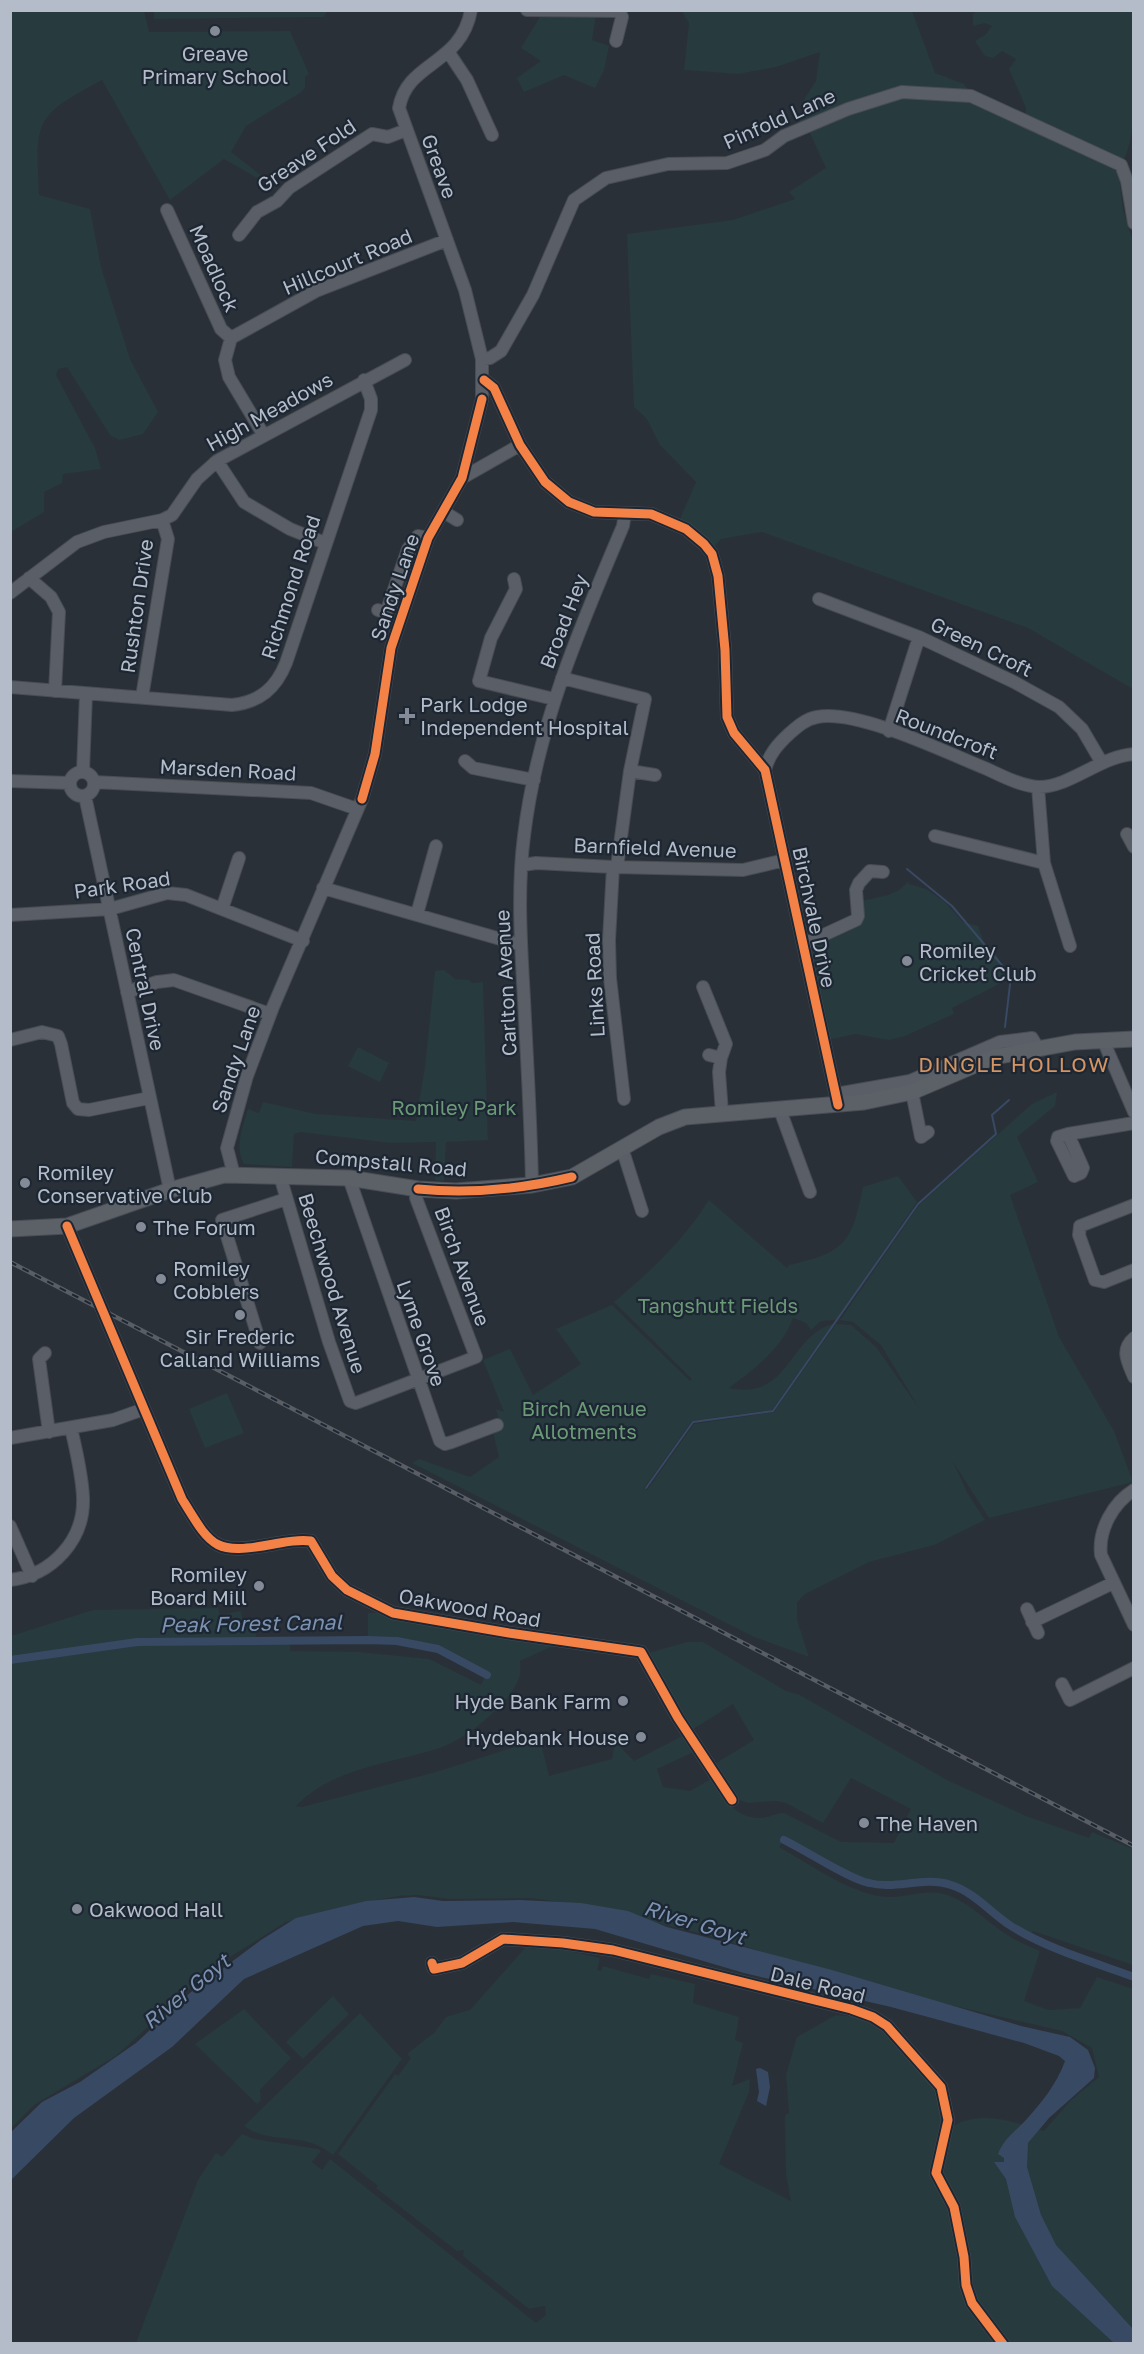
<svg xmlns="http://www.w3.org/2000/svg" width="1144" height="2354" font-family="'Golos Text',sans-serif">
  <style>
    .green { fill: #273a3e }
    .water { fill: #384963 }
    .lines { fill: none; stroke-linecap: round; stroke-linejoin: round }
    .stream { stroke: #384963; stroke-width: 2 }
    .canal { stroke: #384963; stroke-width: 8 }
    .minor-casing { stroke: #484c53; stroke-width: 14 }
    .major-casing { stroke: #484c55; stroke-width: 17 }
    .minor { stroke: #5a5e66; stroke-width: 12 }
    .major { stroke: #5c6168; stroke-width: 15 }
    .rail-casing { stroke: #595d64; stroke-width: 4.5 }
    .rail { stroke: #1d2633; stroke-width: 2; stroke-dasharray: 7; stroke-linecap: butt }
    .cycleway-casing { stroke: #1d2633; stroke-width: 13 }
    .cycleway { stroke: #f48246; stroke-width: 9 }
    .poi-dot { fill: #848b96; stroke: #1d2633; stroke-width: 2 }
    .labels { text-anchor: middle; dominant-baseline: central; stroke-width: 4.5; stroke-linejoin: round; paint-order: stroke }
    .poi-label { font-size: 20px; fill: #b4bcc9; stroke: #1d2633; text-anchor: start }
    .street-label { font-size: 20px; fill: #b4bcc9; stroke: #1d2633 }
    .park-label { font-size: 20px; fill: #6b9a76; stroke: #1d2633 }
    .neighbourhood-label { font-size: 21px; letter-spacing: 1.5px; fill: #d59563; stroke: #1d2633 }
    .water-label { font-size: 21px; font-style: italic; fill: #7c92b1; stroke: #1d2633 }
  </style>
  <rect width="100%" height="100%" fill="#2a3038"/>
  <path class="green" d="M11 10 144 11 149 32 290 31 309 74 305 77V88L300 93 246 126 231 152 262 176 259 179 224 159 170 200 102 80C33 117 36 120 39 195L90 209 101 267 130 359 158 412 143 434 120 440 110 435 67 367 58 369 56 375 95 448 101 469 63 474 62 483 44 492V512L11 532Z
    M978 10 1133 11C1133 40 1140 145 1121 163L1026 116V108L1009 69 1016 59 1002 51 993 58 985 56 975 41 985 35 992 26 985 23 973 26V14Z
    M154 11 327 10V11L324 17 154 19Z
    M682 11H912L935 73 964 84 970 93 900 86 798 126 805 98 816 81 820 52 776 67 738 74 684 70 689 23Z
    M541 15H596L592 40 609 46 604 70 595 88 564 75 524 92 517 78 541 61 521 48Z
    M899 97 957 98 992 108 1118 170 1123 210 1134 245 1133 689 1028 628 762 532 721 539 715 546 680 519 696 482 660 445 647 419 634 407 627 234 733 220 795 199 789 192 826 168 809 131 836 118Z
    M908 881 909 884 926 889 945 902 963 922 978 926 984 943 995 952 1009 979 952 1008 954 1014 905 1036 889 1040 855 1034 828 1040 809 946 863 913 862 901C878 897 898 896 908 881Z
    M444 970 455 979 469 980 472 983 483 982 488 1140 446 1142 444 1181 435 1180 436 1142 391 1143 300 1132 294 1134 292 1167 244 1164C234 1148 243 1127 248 1109L259 1113 263 1102 316 1114 416 1121 425 1067 435 971Z
    M358 1047 389 1063 380 1082 348 1066Z
    M1057 1092 1055 1106 1017 1137 1038 1182 1010 1195 1059 1337 1114 1431 1133 1482 989 1518 953 1462 968 1494 985 1520 934 1545 869 1562 805 1594 797 1602V1620L809 1657 752 1636 412 1463 419 1459 470 1477 499 1457 493 1432 500 1423 496 1409 504 1412 483 1360 510 1349 533 1395 581 1364 556 1329 612 1305 690 1381 692 1379 614 1302C651 1271 683 1241 709 1200L787 1268 789 1265C845 1253 852 1242 863 1187L898 1176 917 1202 836 1320 821 1321 811 1330 806 1323 793 1318C782 1349 755 1368 729 1388 790 1401 788 1336 833 1324L772 1410 692 1421 644 1488 647 1490 694 1424 774 1412 836 1324 851 1325 876 1347 919 1408 881 1345 853 1322 840 1320 919 1205 1032 1104Z
    M227 1393 244 1433 205 1448 189 1409Z
    M218 1608 220 1615 241 1611 243 1622 255 1629 257 1642 290 1640V1651L359 1652 429 1659 481 1685 486 1674 438 1649 397 1641 368 1640V1613H393L564 1641 520 1661C520 1665 521 1671 520 1675 513 1702 466 1739 440 1748 390 1764 334 1767 296 1806L302 1807 436 1772 540 1739 549 1776 612 1759 615 1742 634 1761 684 1735 694 1752 657 1769 663 1787 690 1791 711 1779C723 1797 735 1819 761 1818 769 1818 775 1813 784 1813L841 1842 894 1843 911 1809 851 1778 823 1823 786 1803 776 1801 748 1803 739 1800 731 1793 713 1765 754 1740 733 1704 690 1731 648 1653 687 1642H703L786 1691 800 1695 947 1780 1026 1816 1089 1838 1092 1832 1133 1849V1965L1033 1931 1030 1935C1003 1922 978 1894 953 1885 925 1876 898 1889 870 1884 852 1880 803 1850 784 1840L779 1847C810 1864 843 1889 878 1896 902 1901 926 1886 950 1896 973 1905 990 1925 1011 1937 1020 1943 1030 1947 1040 1951L1024 2001 1048 2010 1080 2008 1097 1977 1133 1989V2343H136L198 2180 216 2153 222 2157 242 2134 254 2139 318 2149 321 2151 312 2162 322 2170 330 2159 536 2323 546 2315 545 2306 529 2309 463 2256 464 2250 457 2251 376 2188 378 2186 338 2154 395 2074 398 2076 411 2058 407 2054 435 2032 446 2017 470 2010 525 1948 561 1949 600 1958 597 1970 601 1971 603 1966 649 1979 651 1974 695 1984 693 2003 739 2017 735 2040 743 2043 732 2086 750 2079 749 2092 719 2164 791 2201 786 2174 785 2115 789 2113 786 2075 797 2037 836 2015 858 2017 877 2023 938 2089 945 2121 930 2177 936 2173 946 2130C978 2108 1010 2121 1044 2131L1070 2101 1099 2077 1092 2048 1062 2031 920 1998 695 1932 584 1906 531 1898 450 1899 418 1895 399 1896 359 1903 286 1922 212 1968 116 2056 34 2105 11 2128V1636L93 1610Z
    M333 1996 349 2014 303 2059 286 2042Z
    M244 2009 291 2058 260 2090 261 2100 257 2104 195 2044Z
    M360 2013 402 2059 333 2155C303 2130 271 2146 244 2126Z"/>
  <path class="water" d="M414 1897 443 1901 520 1900 581 1903 628 1911 667 1927 832 1970 1021 2026 1070 2037 1088 2050 1095 2068 1094 2078 1049 2118 1028 2143 1027 2167 1041 2215 1056 2245 1133 2329V2343H1114L1052 2286 1015 2217 1006 2179 994 2162H1004V2158L998 2154C1003 2140 1014 2132 1025 2121 1041 2103 1057 2084 1065 2061L1059 2056 1024 2043 891 2007 744 1973 595 1929 513 1922 437 1927 398 1921 363 1926 244 1979 172 2047 74 2118 11 2180V2132L42 2102 80 2082 136 2043 191 1992 261 1940 296 1918 366 1901Z
    M760 2068 768 2072 770 2087 766 2106 757 2101 759 2092 756 2069Z"/>
  <g class="lines">
    <path class="stream" d="M907 869 952 906 1011 976 1005 1027
      M646 1488 693 1422 773 1411 918 1204 996 1134 992 1115 1009 1100"/>
    <path class="canal" d="M10 1660 137 1642 368 1640 397 1641 438 1649 487 1675
      M784 1840C805 1850 849 1879 869 1883 896 1890 923 1876 951 1885 974 1892 991 1913 1011 1926 1048 1949 1093 1962 1134 1977"/>
    <defs>
      <path id="minor" d="M527 10 619 11
        M616 41 622 17 619 11
        M449 53 467 80 492 135
        M167 210 221 329 231 338
        M239 235 257 212 277 201 289 188 372 134 388 137 406 130
        M482 359 490 358 501 351 533 295 574 200 606 178 668 164 727 163 765 150 784 136 848 109 902 92 971 96 1121 165 1127 181 1134 223
        M484 380 494 388 520 445 545 482 569 502 594 512 651 514 686 529 704 544 712 554 718 576 725 650 727 717 734 733 765 770 838 1105
        M263 434 229 377 225 360 231 338 316 291 447 240
        M217 461 244 502 290 529 325 543
        M462 478 520 445
        M444 512 457 520
        M29 578 51 597 59 612 55 691
        M514 579 516 589 491 638 479 681 554 699
        M10 593 77 542 104 532 162 520 172 515 197 479 217 461 405 360
        M819 599 919 637 1014 682 1059 707 1082 729 1102 763
        M378 610 386 613 408 549 418 536 428 538
        M562 678 645 699 630 771 617 867
        M10 687 232 705C260 702 276 688 286 663L371 410V399L364 380
        M142 697 168 539 162 520
        M889 731 919 637
        M465 761 473 768 534 780
        M765 770C769 754 778 744 790 733 798 726 806 719 817 717 858 709 947 753 987 769 1002 776 1021 786 1039 787 1070 787 1101 756 1134 754
        M630 771 655 775
        M83 772 86 694
        M70 784a12 12 0 1 1 24 0a12 12 0 1 1-24 0Z
        M10 781 70 783
        M94 782 311 793 357 809
        M1038 787 1044 863 1070 946
        M85 796 170 1190
        M1127 834 1134 847
        M935 836 1044 863
        M523 865 536 863 613 867 743 870 785 860
        M613 867 609 940 610 978 624 1099
        M323 888 521 945
        M222 909 239 858
        M417 914 436 846
        M10 915 110 909 167 893 186 895 303 941
        M804 944 856 920 858 916 856 890 859 883 870 871 883 872
        M703 987 726 1044 721 1058
        M127 992 157 982 174 980 270 1014
        M10 1040 42 1032 58 1036 61 1044 73 1103 78 1109 89 1110 149 1098
        M1103 1040 1134 1112
        M709 1055 721 1058 719 1072 722 1113
        M912 1092 921 1137 928 1132
        M836 1094 910 1081 1000 1042 1032 1038 1038 1048
        M780 1110 810 1192
        M1068 1134 1083 1168 1081 1173 1074 1176 1057 1141 1058 1137 1068 1134 1134 1123
        M622 1148 642 1211
        M234 1175 227 1148 247 1076 273 1007 362 799 375 754 391 648 428 538 462 478 482 399V359L465 290 399 108C407 61 461 66 471 10
        M280 1176 329 1342 350 1401 356 1403 476 1357 416 1198 418 1189
        M349 1178 440 1441 445 1444 452 1442 497 1425
        M532 1185C531 1123 527 1061 524 999 521 946 517 890 524 836 537 727 580 627 623 526L625 513
        M1134 1205 1080 1226 1079 1235 1095 1280 1104 1282 1134 1270
        M67 1226 182 1499C212 1548 214 1555 274 1544 286 1542 298 1539 311 1541L332 1576 347 1590 393 1613 509 1633 641 1652 678 1718 732 1800
        M1134 1338C1120 1350 1128 1362 1134 1377
        M260 1343 222 1220 286 1199
        M45 1353 39 1359 49 1432
        M10 1438 113 1420 144 1409
        M1134 1490C1113 1503 1098 1530 1101 1555L1134 1625
        M10 1526 32 1576
        M10 1580C52 1575 85 1540 83 1497 82 1474 76 1450 71 1428
        M1027 1609 1038 1633
        M1032 1622 1113 1583
        M1062 1684 1070 1700 1134 1668
        M432 1963 434 1969 462 1963 503 1939 563 1943 613 1950 851 2009 873 2017 887 2026 941 2087 948 2120 936 2173 954 2207 964 2257 966 2285 972 2303 1003 2344"/>
      <path id="major" d="M10 1229 67 1226 170 1190 224 1175 349 1178 418 1189 456 1191 532 1185 572 1177 659 1127 685 1117 864 1102 912 1092 994 1057 1075 1042 1134 1039"/>
    </defs>
    <use href="#minor" class="minor-casing"/>
    <use href="#major" class="major-casing"/>
    <use href="#minor" class="minor"/>
    <use href="#major" class="major"/>
    <defs>
      <path id="rail" d="M10 1262 1134 1846"/>
    </defs>
    <use href="#rail" class="rail-casing"/>
    <use href="#rail" class="rail"/>
    <defs>
      <path id="cycleway" d="M484 380 494 388 520 445 545 482 569 502 594 512 651 514 686 529 704 544 712 554 718 576 725 650 727 717 734 733 765 770 838 1105
        M362 799 375 754 391 648 428 538 462 478 482 399
        M418 1189C470 1194 522 1189 572 1177
        M67 1226 182 1499C212 1548 214 1555 274 1544 286 1542 298 1539 311 1541L332 1576 347 1590 393 1613 509 1633 641 1652 678 1718 732 1800
        M432 1963 434 1969 462 1963 503 1939 563 1943 613 1950 851 2009 873 2017 887 2026 941 2087 948 2120 936 2173 954 2207 964 2257 966 2285 972 2303 1003 2344"/>
    </defs>
    <use href="#cycleway" class="cycleway-casing"/>
    <use href="#cycleway" class="cycleway"/>
  </g>
  <g class="poi-dot">
    <circle cx="215" cy="31" r="6"/>
    <path d="M404 707h6v6h6v6h-6v6h-6v-6h-6v-6h6z"/>
    <circle cx="907" cy="961" r="6"/>
    <circle cx="25" cy="1183" r="6"/>
    <circle cx="141" cy="1227" r="6"/>
    <circle cx="161" cy="1279" r="6"/>
    <circle cx="240" cy="1315" r="6"/>
    <circle cx="259" cy="1586" r="6"/>
    <circle cx="623" cy="1701" r="6"/>
    <circle cx="641" cy="1737" r="6"/>
    <circle cx="864" cy="1823" r="6"/>
    <circle cx="77" cy="1909" r="6"/>
  </g>
  <g class="labels">
    <g class="poi-label">
      <text x="215" y="53" text-anchor="middle">Greave<tspan x="215" dy="23">Primary School</tspan></text>
      <text x="420" y="704">Park Lodge<tspan x="420" dy="23">Independent Hospital</tspan></text>
      <text x="919" y="950">Romiley<tspan x="919" dy="23">Cricket Club</tspan></text>
      <text x="37" y="1172">Romiley<tspan x="37" dy="23">Conservative Club</tspan></text>
      <text x="153" y="1227">The Forum</text>
      <text x="173" y="1268">Romiley<tspan x="173" dy="23">Cobblers</tspan></text>
      <text x="240" y="1336" text-anchor="middle">Sir Frederic<tspan x="240" dy="23">Calland Williams</tspan></text>
      <text x="247" y="1574" text-anchor="end">Romiley<tspan x="247" dy="23">Board Mill</tspan></text>
      <text x="611" y="1701" text-anchor="end">Hyde Bank Farm</text>
      <text x="629" y="1737" text-anchor="end">Hydebank House</text>
      <text x="876" y="1823">The Haven</text>
      <text x="89" y="1909">Oakwood Hall</text>
    </g>
    <g class="street-label">
      <text transform="translate(779 118) rotate(-24)">Pinfold Lane</text>
      <text transform="translate(306 155) rotate(-34)">Greave Fold</text>
      <text transform="translate(440 166) rotate(70)">Greave</text>
      <text transform="translate(347 261) rotate(-23)">Hillcourt Road</text>
      <text transform="translate(215 268) rotate(66)">Moadlock</text>
      <text transform="translate(269 411) rotate(-29)">High Meadows</text>
      <text transform="translate(290 587) rotate(-72)">Richmond Road</text>
      <text transform="translate(394 587) rotate(-71)">Sandy Lane</text>
      <text transform="translate(136 606) rotate(-82)">Rushton Drive</text>
      <text transform="translate(563 621) rotate(-69)">Broad Hey</text>
      <text transform="translate(982 646) rotate(26)">Green Croft</text>
      <text transform="translate(947 733) rotate(21)">Roundcroft</text>
      <text transform="translate(228 769) rotate(3)">Marsden Road</text>
      <text transform="translate(655 847) rotate(2)">Barnfield Avenue</text>
      <text transform="translate(122 884) rotate(-8)">Park Road</text>
      <text transform="translate(815 917) rotate(78)">Birchvale Drive</text>
      <text transform="translate(505 983) rotate(-93)">Carlton Avenue</text>
      <text transform="translate(594 985) rotate(-93)">Links Road</text>
      <text transform="translate(146 989) rotate(78)">Central Drive</text>
      <text transform="translate(235 1059) rotate(-71)">Sandy Lane</text>
      <text transform="translate(391 1162) rotate(5)">Compstall Road</text>
      <text transform="translate(463 1266) rotate(70)">Birch Avenue</text>
      <text transform="translate(333 1283) rotate(73)">Beechwood Avenue</text>
      <text transform="translate(422 1333) rotate(71)">Lyme Grove</text>
      <text transform="translate(470 1607) rotate(10)">Oakwood Road</text>
      <text transform="translate(818 1984) rotate(14)">Dale Road</text>
    </g>
    <g class="park-label">
      <text x="454" y="1107">Romiley Park</text>
      <text x="718" y="1305">Tangshutt Fields</text>
      <text x="584" y="1408">Birch Avenue<tspan x="584" dy="23">Allotments</tspan></text>
    </g>
    <g class="neighbourhood-label">
      <text x="1014" y="1064">DINGLE HOLLOW</text>
    </g>
    <g class="water-label">
      <text transform="translate(251 1623) rotate(-1)">Peak Forest Canal</text>
      <text transform="translate(695 1922) rotate(17)">River Goyt</text>
      <text transform="translate(186 1991) rotate(-39)">River Goyt</text>
    </g>
  </g>
  <rect width="1144" height="2354" fill="none" stroke="#b4bcc9" stroke-width="24"/>
</svg>
